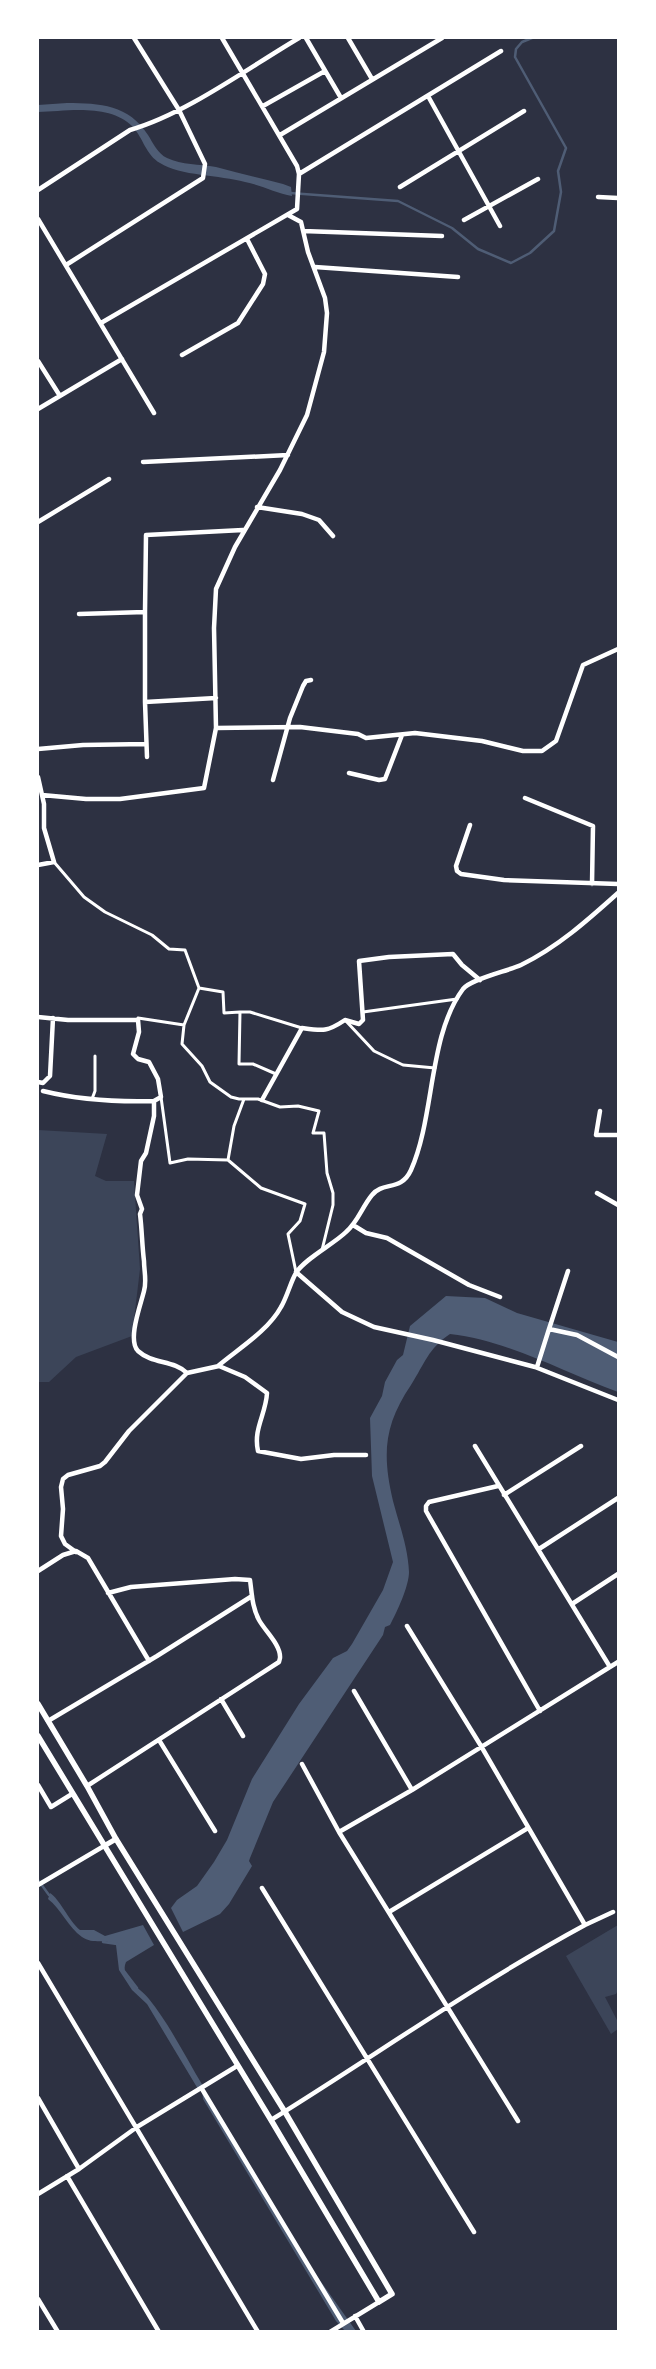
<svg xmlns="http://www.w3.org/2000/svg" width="656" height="2369" font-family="Ubuntu,sans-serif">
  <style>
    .green { fill: #3c4559 }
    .water { fill: #4f5d75 }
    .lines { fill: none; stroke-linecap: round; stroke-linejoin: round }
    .stream { stroke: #4f5d75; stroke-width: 2.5 }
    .pedestrian { stroke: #fff; stroke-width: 3 }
    .minor { stroke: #fff; stroke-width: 4.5 }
    .tertiary { stroke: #fff; stroke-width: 5 }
    .secondary { stroke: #fff; stroke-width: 5.5 }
  </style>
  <rect width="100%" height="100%" fill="#2d3142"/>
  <path class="green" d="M38 1130 107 1134 95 1176 106 1181H134L140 1269 132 1336 76 1357 49 1382H38Z
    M618 1925V1990L616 1994 605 1997 618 2022V2029L611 2034 566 1956Z"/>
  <path class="water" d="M67 103C100 103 129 105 148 135 153 143 158 154 167 158 182 165 199 164 216 167 238 173 260 178 283 184L291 187 292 196C276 193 261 185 245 182 220 175 180 176 160 163 146 155 143 138 133 127 110 103 67 111 38 112V105Z
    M446 1296 485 1298 517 1313 618 1342V1392C563 1372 510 1341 450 1334 428 1349 425 1363 411 1385 384 1425 382 1454 393 1501 399 1524 408 1547 409 1572 409 1586 397 1612 390 1625L385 1627 383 1635 273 1802 250 1858 249 1861 252 1866 229 1904 220 1914 183 1932 171 1908 177 1900 197 1886 214 1862 227 1840 252 1779 299 1704 333 1658 347 1651 352 1644 383 1590 393 1562 372 1476 370 1418 382 1396 385 1382 397 1360 403 1355 410 1326Z
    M50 1893C59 1898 69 1921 80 1930H94L105 1936 143 1925 154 1945 126 1962C119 1977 141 1989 149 1999 170 2025 186 2058 203 2086L198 2089 147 2004 132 1990 119 1970 116 1945C107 1938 93 1945 82 1937 68 1927 61 1909 48 1899Z
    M202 2089 297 2248 356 2331H345L336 2321 203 2099Z"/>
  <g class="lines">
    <path class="stream" d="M290 193 398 201 452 228 478 249 511 263 530 253 554 231 561 192 558 171 566 148 515 57 516 49 522 42 532 38
      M38 1880 49 1895
      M103 1942 117 1944
      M124 1971 137 1988"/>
    <path class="pedestrian" d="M54 862 84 897 105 912 152 935 169 949 185 950 199 988 184 1025 182 1044 202 1066 210 1082 231 1097 239 1099H258L280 1107 298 1106 319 1111 313 1133H324L327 1173 333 1193V1205L322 1250
      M199 988 223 992 224 1013 240 1012 239 1064H253L276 1074
      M240 1012H250L302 1028
      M363 1012 457 999
      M138 1018 184 1025
      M345 1020 374 1051 403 1065 435 1068
      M161 1097 170 1163 188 1159 228 1160 261 1188 305 1204 300 1221 288 1234 296 1272
      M92 1099 95 1091V1056
      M228 1160 234 1126 244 1099"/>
    <path class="minor" d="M306 38 341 98
      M348 38 372 79
      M428 96 500 226
      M263 106 325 71
      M280 135 442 38
      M299 174 501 51
      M400 187 524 111
      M38 190 130 130C186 114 248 68 299 38
      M598 197 618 198
      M38 219 154 413
      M464 220 538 179
      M303 231 442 236
      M66 265 203 178 205 164 179 110 134 38
      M315 267 458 277
      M101 323 297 209 299 174 297 166 222 38
      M182 355 238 323 263 284 265 274 247 239
      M38 361 60 396
      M38 409 122 359
      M143 462 288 455
      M257 507 302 514 319 520 333 536
      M38 522 109 479
      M145 612 146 535 243 530
      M79 614 145 612V702L216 698
      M145 702 147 757
      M216 728 300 727 358 734 366 738 415 733 482 741 523 751H542L556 741 583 665 618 649
      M38 749 83 745 146 744
      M349 773 379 780 385 779 402 735
      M38 777 44 804V828L54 862 38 865
      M273 780 290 718 303 686 306 681 311 680
      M42 795 86 799H120L204 788 216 728 214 628 216 589 235 547 280 470 307 415 324 352 327 313 325 298 308 252 301 222 288 215
      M525 798 593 826 592 884
      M470 825 456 866 457 871 461 874 504 880 618 884
      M38 1017 68 1020H138L139 1032 133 1054 138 1059 149 1062 158 1079 161 1097 154 1101V1116L146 1153 141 1161 137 1195 142 1209 140 1214C142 1230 142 1245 144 1261 144 1271 147 1281 144 1291 141 1304 127 1340 138 1351 152 1364 174 1360 187 1373
      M38 1082 43 1083 50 1076 53 1018
      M43 1091C79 1100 117 1102 154 1101
      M262 1100 302 1028C323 1031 327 1032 345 1020L359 1024 363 1020 359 961 389 957 453 954 462 965 480 980
      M600 1111 596 1135H618
      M597 1193 618 1205
      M353 1225 366 1233 387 1238 469 1285 500 1297
      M296 1272 342 1312 374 1327 433 1340 535 1367 618 1400
      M549 1329 568 1271
      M218 1366C238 1349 268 1331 281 1307 287 1297 291 1281 296 1273 304 1259 334 1244 346 1232 358 1222 362 1207 372 1195 383 1181 401 1192 411 1170 435 1116 428 1036 463 989 471 979 508 971 521 965 558 947 589 919 618 893
      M537 1367 549 1329 577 1335 618 1357
      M475 1446 610 1667
      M498 1486 429 1502 426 1506V1511L540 1711
      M504 1495 581 1446
      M539 1549 618 1498
      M76 1552 65 1544 61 1536 63 1509 61 1487 63 1479 68 1475 100 1466 105 1462 129 1431 187 1373 219 1366 245 1377 267 1393C266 1414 253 1429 258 1451L301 1459 334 1455H366
      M38 1571 63 1555 76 1551 88 1558 149 1661
      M572 1604 618 1574
      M354 1691 412 1790
      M221 1699 243 1736
      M48 1721 157 1656 252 1596
      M159 1740 215 1831
      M302 1764 339 1832 518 2121
      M38 1785 51 1807 72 1794
      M87 1786 279 1662 280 1658C281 1645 265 1631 259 1620 252 1607 252 1594 250 1580L235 1579 131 1587 108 1593
      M339 1832 412 1790 618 1662
      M38 1885 104 1846
      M262 1888 474 2232
      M389 1912 528 1828
      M585 1925 613 1912
      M38 1963 258 2332
      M202 2089 343 2323
      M38 2098 79 2169
      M271 2120C376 2055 476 1984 585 1925L481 1746 407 1626
      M67 2176 159 2332
      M38 2194 79 2169 137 2127 237 2066
      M38 2299 58 2332
      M355 2316 364 2332
      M330 2332 379 2302"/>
    <path class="tertiary" d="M104 1846 116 1839"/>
    <path class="secondary" d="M38 1704 87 1786 116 1839 285 2112 392 2294 379 2302 271 2120 38 1736"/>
  </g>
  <rect width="656" height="2369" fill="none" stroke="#ffffff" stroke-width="78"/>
</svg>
